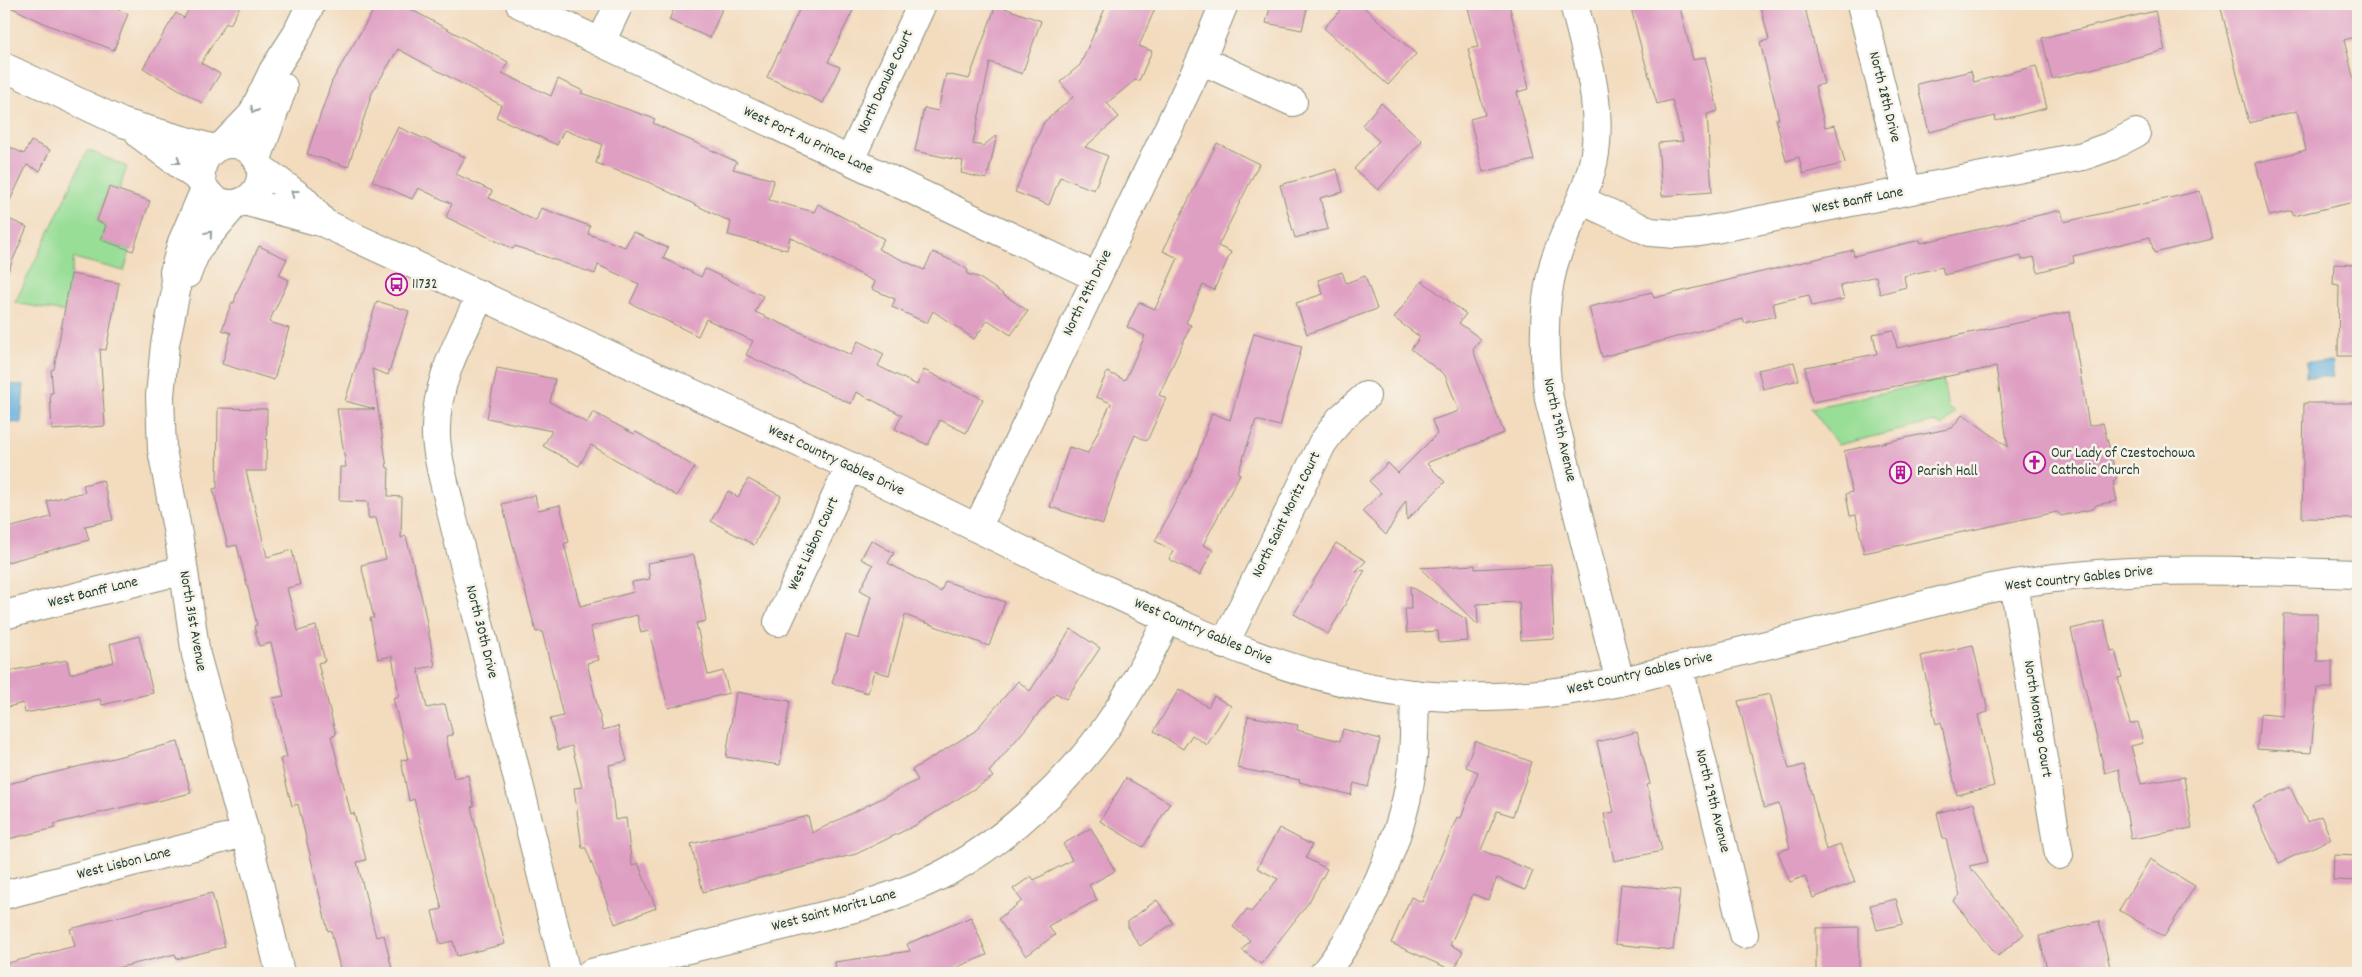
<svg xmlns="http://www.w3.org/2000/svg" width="2362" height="977" font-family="Dekko,sans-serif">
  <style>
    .green { fill: #98de97; stroke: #5c8e66 }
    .water { fill: #65b0de; stroke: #427689 }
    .building { fill: #df9fc3 }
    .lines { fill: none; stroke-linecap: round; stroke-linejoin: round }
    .minor-casing { stroke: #898c79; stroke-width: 30 }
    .minor { stroke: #fff; stroke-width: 28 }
    .oneway { stroke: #8f9e9a }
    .labels { text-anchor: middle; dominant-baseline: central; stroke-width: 5; stroke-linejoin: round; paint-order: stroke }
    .street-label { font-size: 15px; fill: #1f3d34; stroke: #f7f3e8 }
    .poi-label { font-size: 15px; fill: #1f3d34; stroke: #f7f3e8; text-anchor: start }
  </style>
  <rect width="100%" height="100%" fill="#f7f3e8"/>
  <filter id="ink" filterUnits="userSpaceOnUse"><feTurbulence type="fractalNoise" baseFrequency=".02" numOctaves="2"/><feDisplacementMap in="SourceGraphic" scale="10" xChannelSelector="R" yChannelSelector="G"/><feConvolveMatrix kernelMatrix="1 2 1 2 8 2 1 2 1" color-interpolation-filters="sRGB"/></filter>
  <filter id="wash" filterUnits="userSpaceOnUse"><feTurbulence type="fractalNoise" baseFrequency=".0096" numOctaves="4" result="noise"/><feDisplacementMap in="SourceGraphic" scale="20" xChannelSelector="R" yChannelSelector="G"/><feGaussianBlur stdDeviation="1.12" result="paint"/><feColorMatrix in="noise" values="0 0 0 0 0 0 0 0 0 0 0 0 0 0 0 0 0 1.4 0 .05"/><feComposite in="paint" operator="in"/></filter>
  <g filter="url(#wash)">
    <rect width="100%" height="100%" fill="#f3dbbe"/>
    <path class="green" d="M88 150 127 167 119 190 109 187 97 221 106 225 101 240 130 250 124 271 74 258 65 312 15 303Z
      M1943 380 1948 408 1955 412 1943 426 1934 422 1838 445 1811 408Z"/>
    <path class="water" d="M2306 362H2333V377H2306Z
      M6 384 24 385 21 423 4 422Z"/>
    <g id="blocks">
      <path class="building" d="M4 4H103L128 14 114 50 48 25Z
        M188 4H241L230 25 226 23 201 63 220 74 202 103 143 68 176 13 184 18 191 5Z
        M377 4H401L508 62 502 73 551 96 558 79 583 91 581 93 655 119 653 123 737 162 733 169 774 180 769 200 814 212 818 204 884 239 878 249 924 270 933 252 957 263 968 270 967 274 978 277 1028 311 1011 335 988 320 974 339 933 311 927 323 892 307 895 299 872 289 875 282 790 237 787 250 728 235 731 222 646 181 596 163 602 144 564 130 557 145 496 117 501 105 398 49 372 93 348 167 307 154 332 81Z
        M676 4H724L710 38 669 20Z
        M802 4H856L828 62 840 67 823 103 767 77Z
        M1107 4H1157L1139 46 1152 51 1139 81 1135 80 1107 103 1119 117 1085 147 1108 156 1094 190 1060 177 1049 205 1015 192 1044 122 1073 97 1060 82 1080 65Z
        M1271 4H1308L1302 30 1266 23Z
        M1346 4H1360L1416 54 1388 85 1324 28Z
        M1467 4H1509L1529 89 1517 92 1534 160 1483 172 1470 119 1485 115 1468 49 1478 47Z
        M1647 4H1679L1693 60 1705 57 1718 111 1707 114 1712 192 1662 196 1658 143 1683 141 1672 100 1657 104 1643 55 1631 8Z
        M1760 4H1804L1824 84 1815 86 1825 127 1835 125 1845 163 1803 174 1799 157 1786 161 1776 119H1779L1760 42 1769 40Z
        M2220 4H2240L2241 8 2258 4H2353L2358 36 2344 40 2358 96V201L2293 216 2292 211 2269 216 2256 163 2306 150 2297 111 2249 123Z
        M996 5 1041 21 1022 74 990 62 973 144 983 146 997 135 987 179 961 173 963 161 915 151 924 108 938 111 946 74 969 79Z
        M2155 11 2165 50 2052 79 2042 38Z
        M2036 66 2047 108 1996 121 1995 116 1929 132 1917 84 1971 71 1974 82Z
        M1381 103 1422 141 1378 190 1354 169 1379 141 1362 125Z
        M398 127 465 157 456 174 492 191 489 198 536 221 541 208 590 226 588 234 625 247 633 232 668 248 663 258 701 277 705 269 763 296 755 312 851 355 858 341 884 354 878 366 917 385 924 370 983 399 966 433 940 420 928 445 895 429 902 415 856 392 851 404 746 355 753 341 706 319 698 336 630 303 639 284 598 265 595 274 515 246 513 249 446 217 452 204 418 188 412 199 372 181Z
        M31 141 50 150 40 171 27 165 4 213V144L24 154Z
        M1217 143 1259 164 1218 246 1231 252 1214 290 1203 285 1186 323 1191 325 1159 395 1166 398 1147 441 1135 435 1122 465 1103 524 1050 507 1069 447 1088 453 1111 403 1096 397 1107 372 1125 380 1145 336 1127 327 1139 302 1155 309 1178 258 1163 251Z
        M1337 169 1343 192 1320 198 1328 229 1295 238 1280 185Z
        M109 187 150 201 133 251 101 240 106 225 97 221Z
        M2200 191 2212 239 2154 253 2150 237 2073 256 2074 263 2038 272 2034 257 2022 260 2021 256 1944 275 1942 267 1904 276 1906 287 1880 294 1876 276 1840 285 1844 299 1812 306 1809 295 1773 303 1776 316 1744 323 1743 319 1602 357 1589 307 1652 292 1654 298 1853 250 1854 256 1920 240 1921 243 2061 210 2064 222Z
        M4 217 27 227 4 281Z
        M259 246 287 259 279 275 289 280 269 322 289 328 274 380 222 364 231 333 222 330 228 312 232 302 234 303 237 292Z
        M2334 264 2358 265V356H2338L2339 285 2333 284Z
        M1342 272 1346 283 1365 276 1377 309 1307 334 1296 303 1323 294 1318 280Z
        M71 274 119 283 106 350 100 349 105 426 52 430 50 393H53L51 370 54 369Z
        M1422 281 1466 314 1459 323 1481 339 1473 350 1504 433 1429 462 1427 464 1445 482 1407 520 1406 500 1386 535 1362 511 1381 493 1369 481 1388 463 1398 473 1437 434 1432 420 1459 411 1445 375 1411 349 1420 337 1394 318Z
        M377 301 409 311 388 375 372 369 387 468H389L388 496 402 497 401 538 406 536 423 603 435 666 418 669 427 708 445 704 453 735 446 736 454 778 468 775 474 806 471 807 505 944 457 956 453 941 440 944 432 911 442 909 414 799 409 801 401 760 408 759 393 698 399 696 392 656 378 659 370 618H374L361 565 386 559 376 518H368V502L339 501 340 467H346L337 409H375L345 401Z
        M2070 312 2089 426 2103 423 2117 478 2113 481 2117 501 2096 505 2093 509 2061 516 2057 512 1864 553 1856 515 1850 516 1846 494 1852 492 1844 451 1952 428 1963 414 2008 447 1996 367 1812 402 1805 367 1877 354 1873 334 1893 330 1897 348Z
        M1254 333 1302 346 1280 426 1256 420 1238 473 1240 474 1203 545 1213 550 1200 575 1169 559 1173 551 1155 541 1192 471 1212 413 1230 420Z
        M1794 362 1799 380 1763 389 1758 370Z
        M497 368 555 379 550 402 587 423 593 412 634 434 636 432 695 467 677 496 591 445 579 466 543 446 552 431 487 418Z
        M2304 403H2358V519L2302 518Z
        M218 408 267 409 266 471H246L267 557 292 550 300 585 287 588 298 631 316 626 325 661 318 663 336 735 331 736 351 814 354 813 366 860 357 862 376 937 384 935 393 973H341L331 930 328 931 298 804 292 806 280 759 287 757 273 698 284 696 271 643 259 646 254 626 257 625 237 545 228 547 213 489 217 488Z
        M748 479 781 496 754 545 711 521 728 491 738 497Z
        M103 480 113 520 85 526 89 540 4 563V529L51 517 47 501 85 492 83 485Z
        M535 495 538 510 560 505 569 542 564 544 580 606 634 592 632 582 650 579 647 563 694 555 706 621 696 623 708 675 723 671 729 693 668 708 649 631 641 633 637 615 590 627 599 660 587 663 603 730 618 726 627 761 609 765 615 820 626 818 632 866 638 863 656 908 615 924 586 848H582L574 788 582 787 572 746 558 750 550 719 563 716 542 631 536 632 502 504Z
        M871 540 894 553 888 563 941 592 945 581 1005 602 989 646 905 615 889 675 874 671 868 693 832 683 846 635 859 639 871 596 860 590 873 565 861 559Z
        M1336 543 1366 561 1356 571 1365 570 1328 634 1294 614Z
        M1475 565V569L1551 565 1554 638 1521 640 1519 602 1477 604 1478 625 1420 568Z
        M1410 586 1466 619 1468 641 1439 643 1438 631 1407 633 1405 609H1411Z
        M2284 614H2317V661H2332V688H2317L2311 753 2257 749 2260 714 2283 716Z
        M2104 621 2111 651 2115 650 2122 677 2118 678 2130 724 2138 722 2143 743 2131 746 2141 784 2184 777 2192 828 2131 839 2119 769 2105 773 2071 629Z
        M1071 629 1100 648 1066 699 1056 693 989 772 993 777 914 826 856 854 703 892 691 844 808 816 812 833 918 780 912 770 975 731 1018 681 1030 691Z
        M139 636 153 693 102 705 100 699 25 713 23 703 4 708V672L67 660 70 674 114 662 110 644Z
        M1973 645 1988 712 1978 715 1994 786 1957 795 1941 722 1936 724 1921 656Z
        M1179 689 1208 707 1214 696 1231 706 1207 745 1192 735 1183 749 1154 731Z
        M736 692 790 701 780 765 726 757Z
        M1770 694 1789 769 1804 765 1826 850 1840 844 1855 882 1813 898 1805 876 1790 882 1778 852 1790 848 1779 804 1764 808 1738 701Z
        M1248 716 1298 725 1297 730 1340 741 1343 729 1380 739 1368 787 1354 783 1351 795 1299 782 1300 780 1237 768Z
        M1637 732 1650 784 1647 785 1662 851 1614 861 1604 814 1614 812 1597 742Z
        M1475 741 1532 762 1513 816 1497 811 1481 850 1533 871 1525 890 1497 878 1488 900 1473 894 1450 945 1463 951 1454 971 1391 943 1411 897 1422 902 1457 817 1461 818 1478 772 1466 767Z
        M178 742 191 793 141 805 140 803 54 824 55 828 4 840V785Z
        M1126 778 1170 803 1143 847 1100 821Z
        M2290 787 2307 822 2321 816 2331 839 2279 863 2252 805Z
        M1974 803 1988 862 1969 866 2024 934 1998 956 1953 901 1960 895 1946 839H1943L1937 813Z
        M1091 828 1115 871 1089 885 1097 900 1048 926 1055 935 1026 956 998 919 1022 901 1013 889 1031 876 1034 880 1072 860 1063 844Z
        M1279 828 1312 845 1306 858 1327 869 1309 902 1261 964 1242 950 1250 940 1233 927 1247 909 1251 912 1278 879 1257 868Z
        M2334 855 2358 856V881L2333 880Z
        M2150 859 2195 886 2164 937 2119 910Z
        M1621 884 1680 890 1673 950 1615 944Z
        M212 893 225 947 177 959 175 954 96 973H4V964L75 946 70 929Z
        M1896 899 1903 924 1877 930 1870 905Z
        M1157 900 1173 923 1140 946 1128 928V921Z
        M971 917 987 955 942 973H836L835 962 910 951 907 944Z
        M2099 921 2110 967 2084 973H2048L2039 936Z
        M1859 927V972L1816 973V928Z"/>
    </g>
  </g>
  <g filter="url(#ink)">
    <use href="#blocks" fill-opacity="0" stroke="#898c79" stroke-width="1"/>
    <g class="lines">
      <defs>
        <path id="minor" d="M520 4 1096 277
          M1574 4C1586 53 1602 102 1595 153 1589 193 1566 225 1554 263 1542 307 1543 354 1549 399L1620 682
          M1861 4 1907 191
          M601 42 619 4
          M1201 60 1293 102
          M4 67 123 123 214 149
          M140 135 202 181
          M201 174a30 30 0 1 1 60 0a30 30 0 1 1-60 0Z
          M223 145 252 115 273 71 295 37 311 4
          M257 159 283 87
          M850 160 922 4
          M261 168 303 199 324 223
          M205 189 182 242 174 272 176 291 165 344 160 396 162 450 180 545 196 655 259 883 280 973
          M1581 200 1650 232 1675 234 1700 232 2083 156 2111 146 2136 133
          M244 201 324 223C498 303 673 383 847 465 936 507 1023 552 1113 593 1213 640 1299 680 1411 694 1480 702 1552 695 1620 682L1987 589C2109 564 2234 570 2358 574
          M187 274 197 249 235 204
          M481 295C459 340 434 385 436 436 437 461 446 487 451 511L566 973
          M977 528 1201 60 1224 4
          M2014 584 2059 855
          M4 615 183 570
          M778 622 850 466
          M1224 645 1322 444 1340 419 1366 396
          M1679 667 1744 934
          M4 895 245 833
          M591 973 859 907C889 897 919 887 947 872 1009 838 1065 785 1106 728 1130 694 1149 656 1167 619
          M1324 973C1364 925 1402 837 1411 775 1415 748 1414 721 1415 694"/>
      </defs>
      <use href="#minor" class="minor-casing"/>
      <use href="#minor" class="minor"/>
    </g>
    <defs><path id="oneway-chevron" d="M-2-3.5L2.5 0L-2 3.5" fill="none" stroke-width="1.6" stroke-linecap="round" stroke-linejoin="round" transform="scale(1.25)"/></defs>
    <g class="oneway">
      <use href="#oneway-chevron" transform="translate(254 110) rotate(118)"/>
      <use href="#oneway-chevron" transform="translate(177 161) rotate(37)"/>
      <use href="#oneway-chevron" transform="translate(294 193) rotate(-144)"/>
      <use href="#oneway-chevron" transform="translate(209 234) rotate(-50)"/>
    </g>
  </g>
  <defs>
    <symbol id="bus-ring" viewBox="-11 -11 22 22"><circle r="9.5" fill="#f7f3e8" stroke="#b5179e" stroke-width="1.5"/><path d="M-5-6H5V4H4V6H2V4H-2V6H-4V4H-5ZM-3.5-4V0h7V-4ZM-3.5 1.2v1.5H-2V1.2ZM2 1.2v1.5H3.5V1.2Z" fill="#b5179e"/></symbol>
    <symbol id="church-ring" viewBox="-11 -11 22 22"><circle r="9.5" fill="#f7f3e8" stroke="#b5179e" stroke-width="1.5"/><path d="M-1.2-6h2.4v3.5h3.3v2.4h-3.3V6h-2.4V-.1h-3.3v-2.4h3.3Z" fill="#b5179e"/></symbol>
    <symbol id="building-ring" viewBox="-11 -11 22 22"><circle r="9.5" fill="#f7f3e8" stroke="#b5179e" stroke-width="1.5"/><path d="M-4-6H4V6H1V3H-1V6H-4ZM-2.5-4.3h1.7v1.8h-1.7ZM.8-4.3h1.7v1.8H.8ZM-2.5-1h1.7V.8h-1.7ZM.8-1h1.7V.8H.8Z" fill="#b5179e"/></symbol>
  </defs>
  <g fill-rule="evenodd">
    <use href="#bus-ring" x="384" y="272" width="25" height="25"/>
    <use href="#church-ring" x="2022" y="450" width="25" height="25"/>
    <use href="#building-ring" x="1888" y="460" width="25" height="25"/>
  </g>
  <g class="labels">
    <g class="street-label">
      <text transform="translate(886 82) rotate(-65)">North Danube Court</text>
      <text transform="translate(1884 97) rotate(76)">North 28th Drive</text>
      <text transform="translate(808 141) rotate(25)">West Port Au Prince Lane</text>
      <text transform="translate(1858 201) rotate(-11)">West Banff Lane</text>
      <text transform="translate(1088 293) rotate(-64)">North 29th Drive</text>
      <text transform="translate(1559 430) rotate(77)">North 29th Avenue</text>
      <text transform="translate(836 461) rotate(25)">West Country Gables Drive</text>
      <text transform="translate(1287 515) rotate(-64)">North Saint Moritz Court</text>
      <text transform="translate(814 544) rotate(-65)">West Lisbon Court</text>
      <text transform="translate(2079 579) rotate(-6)">West Country Gables Drive</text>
      <text transform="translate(93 593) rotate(-14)">West Banff Lane</text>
      <text transform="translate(192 621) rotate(80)">North 31st Avenue</text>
      <text transform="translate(481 632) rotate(76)">North 30th Drive</text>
      <text transform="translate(1203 632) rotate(23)">West Country Gables Drive</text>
      <text transform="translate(1640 674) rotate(-13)">West Country Gables Drive</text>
      <text transform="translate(2037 719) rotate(81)">North Montego Court</text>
      <text transform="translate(1712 801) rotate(76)">North 29th Avenue</text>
      <text transform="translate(124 864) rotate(-14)">West Lisbon Lane</text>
      <text transform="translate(834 911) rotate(-15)">West Saint Moritz Lane</text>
    </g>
    <g class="poi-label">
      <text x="412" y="285">11732</text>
      <text x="2051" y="454">Our Lady of Czestochowa<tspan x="2051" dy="17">Catholic Church</tspan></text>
      <text x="1917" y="472">Parish Hall</text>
    </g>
  </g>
  <rect width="2362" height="977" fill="none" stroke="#f7f3e8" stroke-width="20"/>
</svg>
